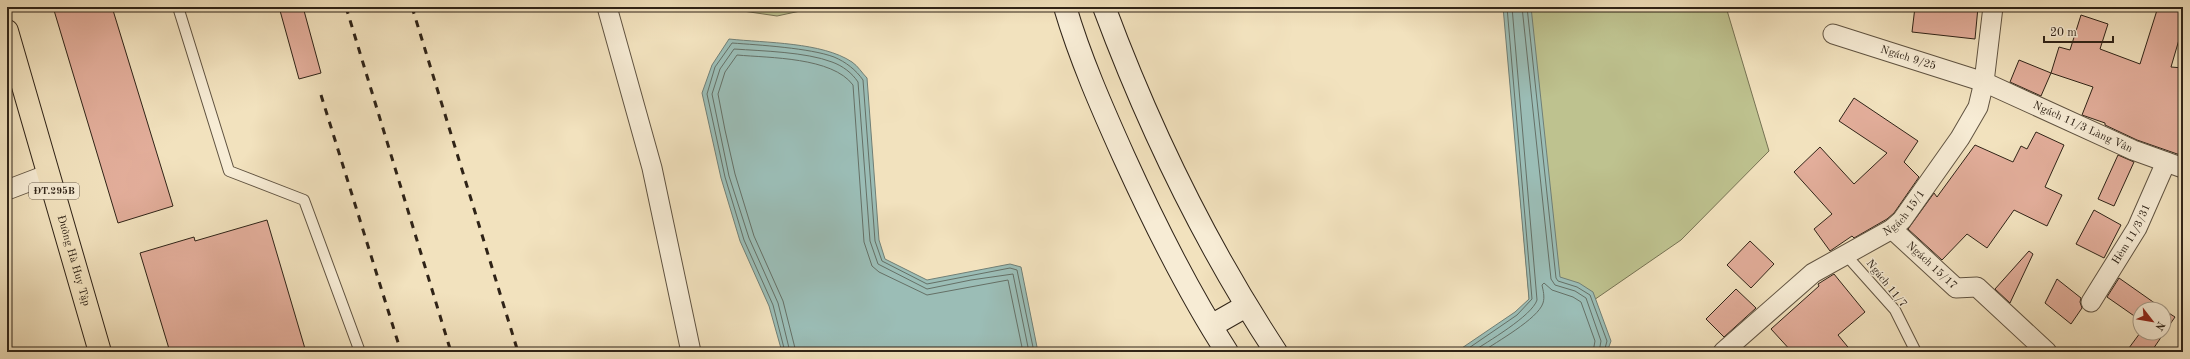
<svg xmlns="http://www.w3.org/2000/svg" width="2190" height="359" font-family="'Old Standard TT',serif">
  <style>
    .green { fill: #bec28f; stroke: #767253 }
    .water { fill: #9bbdb6; stroke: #707f76 }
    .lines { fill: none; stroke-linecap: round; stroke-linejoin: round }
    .shore { stroke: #657066; stroke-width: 1 }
    .building { fill: #e3ae9b; stroke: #2f2317 }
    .lane-casing { stroke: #605341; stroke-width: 12 }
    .street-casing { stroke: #605341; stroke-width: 21 }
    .secondary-casing { stroke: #2f2317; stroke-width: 24 }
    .primary-casing { stroke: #2f2317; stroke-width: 24 }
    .lane { stroke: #f7ecd5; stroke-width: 10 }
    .street { stroke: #f7ecd5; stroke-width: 19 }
    .secondary { stroke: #f7ecd5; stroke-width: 22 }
    .primary { stroke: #f2e2be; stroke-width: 22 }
    .rail { stroke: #2f2317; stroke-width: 3; stroke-dasharray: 7 7; stroke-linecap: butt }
    .labels { text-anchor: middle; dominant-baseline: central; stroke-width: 3; stroke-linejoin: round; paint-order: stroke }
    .shield { fill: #f7ecd5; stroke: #6b5f50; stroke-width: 1 }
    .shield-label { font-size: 10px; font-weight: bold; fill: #2f2317 }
    .street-label { font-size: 11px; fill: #2f2317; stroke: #f7ecd5 }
  </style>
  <rect width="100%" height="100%" fill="#f2e2be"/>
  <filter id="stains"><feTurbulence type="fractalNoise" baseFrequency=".005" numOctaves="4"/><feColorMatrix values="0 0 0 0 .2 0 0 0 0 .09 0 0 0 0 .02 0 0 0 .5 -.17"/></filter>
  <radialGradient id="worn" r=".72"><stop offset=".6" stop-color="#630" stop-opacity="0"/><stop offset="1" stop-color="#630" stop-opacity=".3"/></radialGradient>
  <path class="green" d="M735 7H819L777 16 736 10Z
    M1504 7H1726L1769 151 1681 240 1533 342Z"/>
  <path class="water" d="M1503 7H1531L1560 277 1579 283 1593 292 1611 341 1607 352H1456L1515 312 1529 299Z
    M729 39C766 43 822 42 852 62 858 66 862 73 867 78L879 240 885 259 927 280 1010 264 1021 267 1038 352H782L769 306 740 241 721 178 702 93 712 65Z"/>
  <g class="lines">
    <path class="shore" d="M1522 7 1551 279 1555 285 1575 291 1586 298 1601 341 1599 352
      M1527 7 1556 278 1558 281 1577 287 1590 295 1607 341 1604 352
      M785 352 773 305 744 240 725 177 707 94 715 67 732 43C759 45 810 48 834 57 846 62 856 70 863 80L875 241 882 261 927 284 1010 268 1017 270 1034 352
      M790 352 778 303 749 238 729 176 712 94 720 69 734 49C763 51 806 52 832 62 843 66 852 73 858 82L870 241 878 264 927 289 971 280 1013 274 1029 352
      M796 352 783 301 754 236 735 174 725 130 718 94 725 72 737 55C770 58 832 57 853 85L864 242 872 266 879 272 927 295 1008 280 1023 352
      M1463 352 1517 315 1532 299 1507 7
      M1472 352C1487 342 1532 316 1537 300L1512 7
      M1482 352C1496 342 1538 319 1543 303 1545 297 1543 290 1542 285L1544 283 1552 290 1573 297 1581 302 1595 341 1593 352"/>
  </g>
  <path class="building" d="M53 7H112L173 206 118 223Z
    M279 7H303L321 73 299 79Z
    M1915 7H1978L1975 39 1912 32Z
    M2158 7H2183V26L2171 67 2183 68V156L2137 140 2105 125V123L2082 115 2093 87 2051 73 2059 47 2070 50 2081 15 2108 24 2100 49 2140 64Z
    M2019 60 2051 73 2041 96 2010 82Z
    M1854 98 1918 141 1904 162 1919 177 1894 213 1887 219 1854 238 1852 236 1830 251 1814 229 1832 214 1794 172 1820 147 1854 184 1887 153 1839 121Z
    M2036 132 2064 145 2045 187 2062 195 2047 226 2014 210 1987 248 1967 234 1942 260 1908 229 1934 193 1937 197 1975 145 2013 162 2021 146 2027 149Z
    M2118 155 2134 162 2114 206 2098 199Z
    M2094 210 2121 225 2104 258 2076 244Z
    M267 220 306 352H170L140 253 194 237 195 241Z
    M1750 241 1774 264 1751 288 1727 265Z
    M2029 251 2033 254 2010 303 1995 289Z
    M1834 274 1865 312 1838 335 1852 352H1792L1771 329 1819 286 1818 284Z
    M2119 278 2156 304 2163 309H2140V320L2107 297Z
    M2057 279 2081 298 2080 302 2082 308 2071 324 2045 303Z
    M1736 289 1756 308 1724 337 1706 319Z
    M2164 310 2175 317 2151 352H2126L2140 333H2164Z"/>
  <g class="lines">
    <defs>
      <path id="lane" d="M178 7 229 171 304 200 360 352
        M1845 254 1895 310 1916 352"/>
      <g id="street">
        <path d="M607 7 652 168 691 352"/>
        <path id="s1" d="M1833 34 1984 82 2133 150 2183 168"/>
        <path d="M7 190 49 174"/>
        <path id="s2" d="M1892 229 1956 288 1977 287 2047 352"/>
        <path id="s3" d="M2091 302 2137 228 2166 162"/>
        <path id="s4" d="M1723 352 1813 273 1892 229 1902 220 1960 138 1978 107 1984 82 1993 7"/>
      </g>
      <path id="secondary" d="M1065 7C1080 58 1102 108 1124 157 1154 223 1187 290 1227 352
        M1104 7C1149 128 1205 244 1276 352
        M1211 326 1246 306"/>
      <g id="primary">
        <path id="s5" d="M7 31 100 352"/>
      </g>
    </defs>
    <use href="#lane" class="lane-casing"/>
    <use href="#street" class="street-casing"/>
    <use href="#secondary" class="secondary-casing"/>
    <use href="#primary" class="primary-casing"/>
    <use href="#lane" class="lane"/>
    <use href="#street" class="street"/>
    <use href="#secondary" class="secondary"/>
    <use href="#primary" class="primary"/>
    <path class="rail" d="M346 7 451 352
      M412 7 518 352
      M321 95 401 352"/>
  </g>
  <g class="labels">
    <rect class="shield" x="29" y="183" width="50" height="16" rx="3"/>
    <g class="shield-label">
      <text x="54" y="191">ĐT.295B</text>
    </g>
    <g class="street-label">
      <text stroke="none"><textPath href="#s1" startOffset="79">Ngách 9/25</textPath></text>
      <text stroke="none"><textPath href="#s1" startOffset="267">Ngách 11/3 Làng Vân</textPath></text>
      <text stroke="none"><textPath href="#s4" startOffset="230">Ngách 15/1</textPath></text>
      <text stroke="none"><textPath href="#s3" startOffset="79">Hẻm 11/3/31</textPath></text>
      <text stroke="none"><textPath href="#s5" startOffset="239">Đường Hà Huy Tập</textPath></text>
      <text stroke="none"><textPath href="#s2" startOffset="54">Ngách 15/17</textPath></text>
      <text transform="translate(1886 284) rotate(51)">Ngách 11/7</text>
    </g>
  </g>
  <rect width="2190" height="359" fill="none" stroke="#f2e2be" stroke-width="24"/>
  <rect x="8" y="8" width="2174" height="343" fill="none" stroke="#2f2317" stroke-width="2"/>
  <rect x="12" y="12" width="2166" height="335" fill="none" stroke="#2f2317"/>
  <g transform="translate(2152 321) rotate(121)"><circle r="19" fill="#f7ecd5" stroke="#a79c89"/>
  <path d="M0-3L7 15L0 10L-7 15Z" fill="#8f2418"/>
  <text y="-6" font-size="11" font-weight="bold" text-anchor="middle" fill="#2f2317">N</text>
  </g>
  <path d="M2044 36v6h69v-6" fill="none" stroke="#2f2317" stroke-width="2"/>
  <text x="2050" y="36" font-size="12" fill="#2f2317" stroke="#f7ecd5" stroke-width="3" paint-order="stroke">20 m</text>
  <rect width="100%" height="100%" filter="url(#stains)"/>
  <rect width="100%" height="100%" fill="url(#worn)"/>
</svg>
